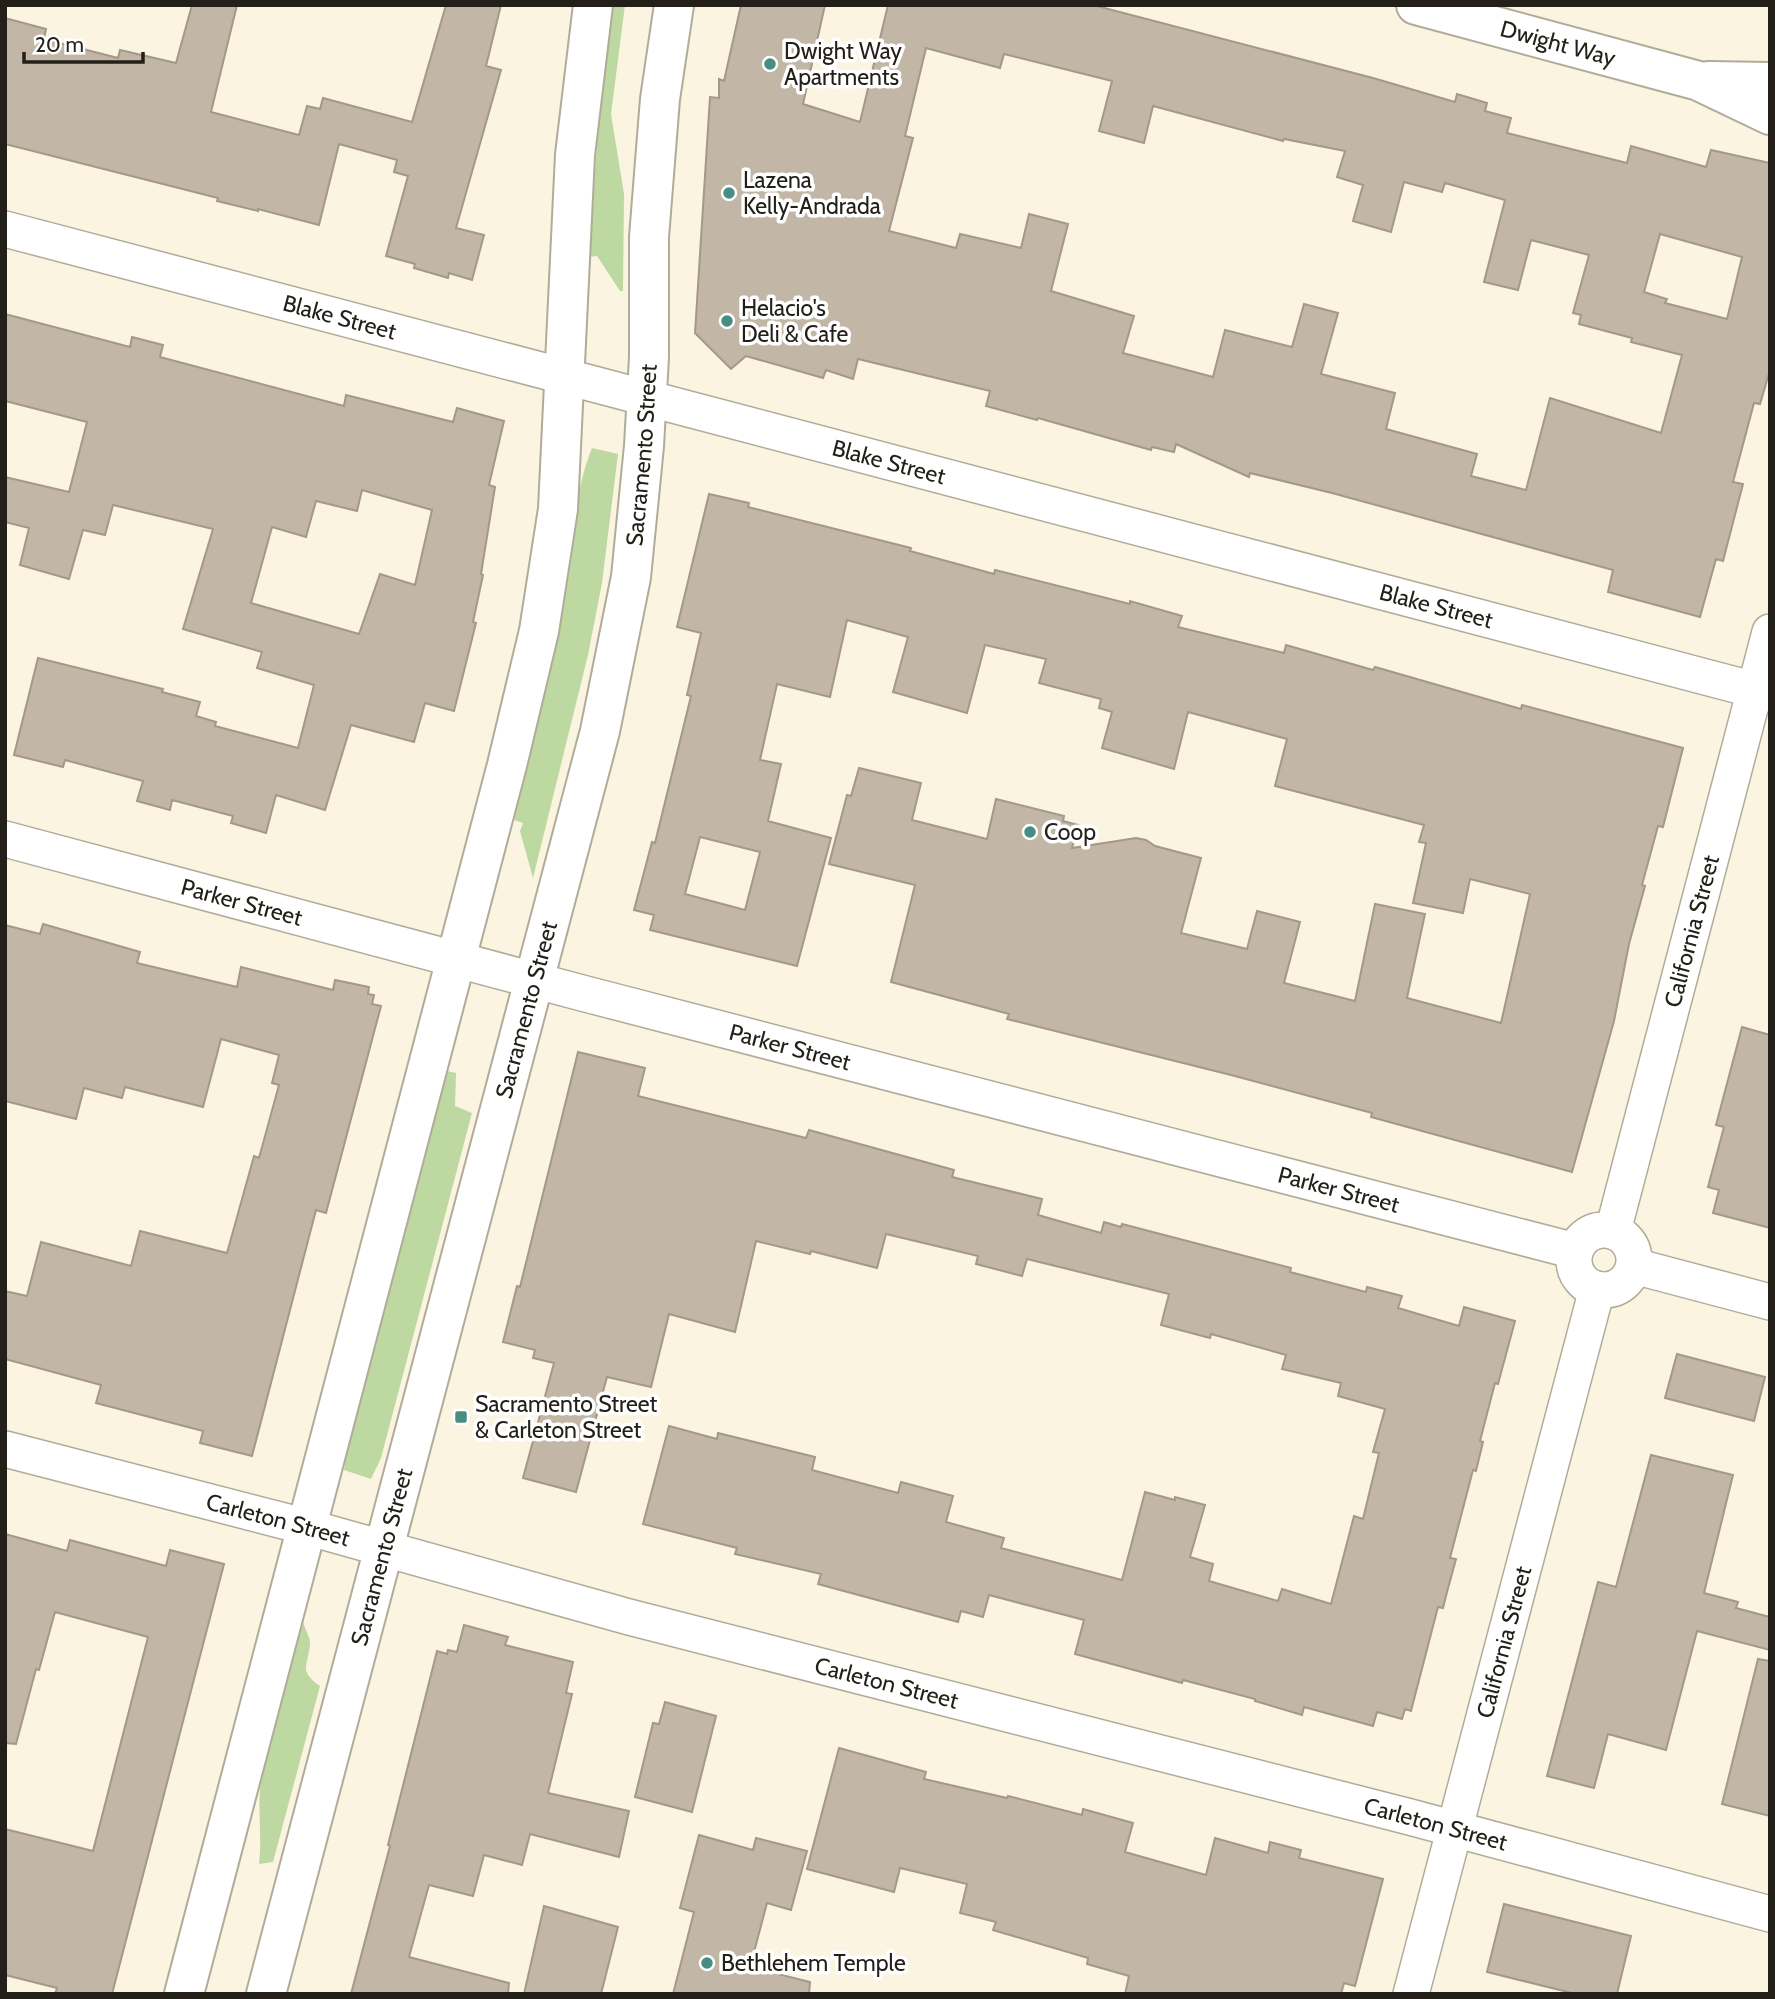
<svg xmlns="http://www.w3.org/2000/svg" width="1775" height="1999" font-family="Cabin,sans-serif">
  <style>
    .green { fill: #bed8a1 }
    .building { fill: #c2b6a6; stroke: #a49889; stroke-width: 2; fill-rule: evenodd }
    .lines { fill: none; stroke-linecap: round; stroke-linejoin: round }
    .minor-casing { stroke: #b1ab99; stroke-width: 38 }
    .tertiary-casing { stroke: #b1ab99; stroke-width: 42 }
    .minor { stroke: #fff; stroke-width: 35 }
    .tertiary { stroke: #fff; stroke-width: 38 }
    .poi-dot { fill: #488d82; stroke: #fff; stroke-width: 2.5 }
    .labels { text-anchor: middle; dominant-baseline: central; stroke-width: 7; stroke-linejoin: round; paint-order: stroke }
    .street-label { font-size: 23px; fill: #222019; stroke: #fff }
    .poi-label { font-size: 23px; fill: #222019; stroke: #fff; text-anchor: start }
  </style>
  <rect width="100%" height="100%" fill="#fbf4e1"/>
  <path class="green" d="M612 5H625L611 114 624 194 623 291H620L597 256 589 257 600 99Z
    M592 448 618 454 602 583 588 655 533 878 520 831 523 823 514 820C532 749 550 678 564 605 573 553 572 497 592 448Z
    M447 1071 456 1073 455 1106 472 1113 381 1458 371 1479 344 1470 347 1447Z
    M303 1622C305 1629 310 1637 310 1644 308 1667 298 1670 320 1686L273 1862 259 1864C262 1839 258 1814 260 1789 267 1732 287 1677 303 1622Z"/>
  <path class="building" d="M192 5H237L211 112 299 135 307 106 320 109 323 98 412 122 446 5H501L486 66 501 70 456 228 484 235 472 280 449 273 448 278 414 268 415 264 386 256 408 176 394 172 397 160 339 144 319 225 258 209V211L217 201 218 198 5 144V18L46 29 44 39 118 58 120 50 176 63Z
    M741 5H825L803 104 860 122 888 5H1093L1373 78 1455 102 1457 94 1487 103 1485 111 1511 118 1507 133 1627 163 1631 146 1706 167 1711 150 1770 163V370L1760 404 1754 403 1733 482 1743 484 1723 561 1716 559 1700 617 1608 592 1613 570 1332 493 1250 473 1249 477 1176 444 1174 452 1152 447 1151 450 1038 418 1037 420 986 406 990 391 858 359 853 379 826 370 823 378 746 356 731 369 695 333 710 97 719 98V79L724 81ZM926 48 1000 68 1004 54 1112 81 1099 131 1144 143 1153 106 1283 141 1284 139 1345 151 1337 177 1363 185 1353 221 1391 232 1404 182 1442 192 1445 183 1505 200 1484 282 1518 290 1531 240 1589 255 1573 313 1581 315 1579 324 1632 338 1631 342 1682 355 1661 433 1550 398 1526 490 1471 476 1477 454 1386 429 1395 393 1321 374 1338 313 1304 304 1292 347 1225 330 1213 377 1123 353 1134 316 1051 291 1068 224 1029 214 1021 248 960 234 956 248 889 231 913 138 905 136ZM1660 234 1742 257 1727 319 1665 303 1667 299 1644 292Z
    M5 314 130 347 132 337 163 345 160 357 344 406 346 395 453 422 457 408 504 421 489 485 495 487 481 574 483 575 473 622 476 623 454 711 425 703 414 742 351 725 325 810 276 795 266 833 231 823 233 816 172 800 170 810 137 801 143 781 65 760 63 767 14 755 38 658 163 689 162 692 200 702 196 716 216 722 215 726 298 748 314 685 257 668 262 652 183 629 213 529 113 505 105 535 83 530 69 579 20 565 29 528 5 522V477L69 492 87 422 5 401ZM362 490 432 510 415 585 380 574 359 634 251 603 272 527 306 537 316 501 357 511Z
    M709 494 749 503 748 507 911 548 910 551 994 574 995 570 1130 604V601L1182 616 1178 627 1284 653 1286 645 1373 670 1375 667 1521 709 1522 705 1683 748 1663 827 1658 826 1642 885 1645 886 1629 944 1614 1021 1572 1172 1371 1117 1372 1113 1231 1075 1007 1019 1009 1014 891 982 915 885 829 864 847 795 851 796 859 768 921 783 912 820 987 839 996 799 1064 816 1063 821 1078 825 1072 848 1136 838 1146 840 1155 846 1201 858 1181 933 1247 949 1257 911 1300 922 1284 983 1355 1001 1375 904 1425 914 1407 998 1501 1023 1530 894 1470 879 1463 913 1413 903 1426 843 1419 842 1424 825 1275 786 1287 739 1188 712 1174 769 1102 748 1112 712 1099 708 1101 699 1039 683 1046 659 985 645 967 713 893 692 908 637 847 620 830 697 777 684 760 760 781 764 768 821 831 838 797 966 650 930 654 915 634 910 652 842 655 843 691 696 687 695 701 633 677 627ZM700 837 760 852 745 910 685 894Z
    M43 924 140 952 137 963 237 987 241 967 333 990 335 980 369 987 368 994 374 995 372 1004 381 1006 326 1213 316 1210 252 1456 200 1443 203 1431 96 1403 101 1385 5 1359V1291L27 1296 41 1242 131 1266 140 1231 227 1253 254 1156 259 1158 279 1085 272 1083 279 1055 221 1039 203 1107 125 1087 122 1098 84 1088 76 1119 5 1101V925L40 934Z
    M1742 1027 1770 1035V1228L1713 1213 1719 1190 1708 1187 1724 1127 1716 1125Z
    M578 1052 645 1068 638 1096 806 1138 809 1130 954 1170 952 1177 1042 1199 1038 1215 1101 1233 1104 1222 1121 1227 1122 1224 1291 1268 1290 1272 1366 1292 1367 1287 1402 1296 1398 1308 1459 1326 1464 1307 1515 1321 1498 1384 1495 1383 1480 1441 1483 1442 1476 1471 1473 1470 1450 1558 1456 1559 1447 1592 1443 1608 1438 1607 1411 1711 1405 1709 1402 1719 1377 1712 1373 1726 1304 1707 1302 1715 1255 1701V1699L1183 1680 1182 1683 1075 1654 1084 1620 989 1595 983 1617 961 1611 958 1622 818 1584 821 1574 735 1554 737 1548 643 1524 669 1426 717 1439 718 1433 815 1457 812 1470 898 1493 901 1482 953 1496 946 1522 1004 1538 1001 1548 1122 1580 1145 1492 1175 1500V1497L1205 1505 1190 1557 1213 1564 1209 1581 1278 1601 1282 1589 1331 1604 1354 1516 1363 1519 1379 1453 1373 1452 1385 1409 1338 1396 1341 1383 1282 1369 1286 1355 1211 1334 1210 1338 1161 1325 1169 1294 1027 1259 1022 1276 976 1264 978 1256 886 1234 877 1268 811 1251 810 1254 756 1241 735 1332 669 1314 651 1387 607 1377 576 1492 523 1478 554 1363 533 1358 535 1350 503 1342 517 1286 520 1287Z
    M1677 1354 1765 1377 1754 1421 1665 1398Z
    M1651 1455 1733 1475 1704 1593 1738 1602 1736 1608 1770 1617V1650L1697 1631 1666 1750 1608 1734 1594 1788 1547 1776 1598 1582 1616 1587Z
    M5 1534 67 1551 70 1540 166 1566 170 1550 224 1564 112 1994H55L57 1988 5 1975V1829L93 1851 148 1637 55 1612 39 1670 36 1669 16 1744 5 1743Z
    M464 1625 508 1637 505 1645 573 1662 566 1693 572 1694 548 1793 629 1811 619 1857 530 1834 522 1865 484 1855 473 1896 429 1885 409 1957 509 1983 508 1994H351L390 1846 388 1845 437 1651 447 1654 448 1650 457 1652Z
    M1758 1659 1770 1661V1816L1722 1804Z
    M665 1702 716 1716 692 1812 635 1797 653 1723 659 1724Z
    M839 1748 926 1772 924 1779 1007 1798 1008 1796 1082 1815 1083 1809 1133 1823 1125 1852 1206 1875 1215 1838 1268 1853 1270 1842 1301 1850 1299 1858 1383 1879 1355 1986 1344 1983 1341 1994H1125L1129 1976 1087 1964 1088 1958 993 1930 996 1922 960 1913 967 1884 900 1868 894 1892 807 1869Z
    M699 1835 753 1850 756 1838 807 1851 791 1910 767 1903 750 1967 810 1982 809 1994H673L694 1912 680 1908Z
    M1504 1904 1631 1936 1617 1994H1576L1487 1972Z
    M544 1906 618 1927 601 1994H524Z"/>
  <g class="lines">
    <defs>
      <g id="minor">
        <path id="s1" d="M5 229 1770 694"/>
        <path id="s2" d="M5 839 582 993 1575 1251"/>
        <circle cx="1604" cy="1260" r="30"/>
        <path id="s3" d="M1613 1231 1770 632"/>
        <path d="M1634 1266 1770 1302"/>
        <path id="s4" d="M5 1449 307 1527 629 1617 1410 1817 1770 1914"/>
        <path id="s5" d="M1411 1994 1597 1289"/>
      </g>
      <g id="tertiary">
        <path id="s6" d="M1416 5 1699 81 1770 115"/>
        <path d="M1709 81 1770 82"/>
        <path d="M184 1994 507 765 539 631 558 509 575 155 593 5"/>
        <path id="s7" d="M266 1994 600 731 631 577 644 446 649 357V237L660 99 674 5"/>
      </g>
    </defs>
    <use href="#minor" class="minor-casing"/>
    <use href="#tertiary" class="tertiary-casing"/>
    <use href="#minor" class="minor"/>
    <use href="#tertiary" class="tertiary"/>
  </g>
  <g class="poi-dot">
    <circle cx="770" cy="64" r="7"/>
    <circle cx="729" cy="193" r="7"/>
    <circle cx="727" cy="321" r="7"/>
    <circle cx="1030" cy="832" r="7"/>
    <rect x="454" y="1410" width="14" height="14" rx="3.5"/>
    <circle cx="707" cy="1963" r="7"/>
  </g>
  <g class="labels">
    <g class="street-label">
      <text stroke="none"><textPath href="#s6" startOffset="147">Dwight Way</textPath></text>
      <text stroke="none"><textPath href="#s1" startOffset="346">Blake Street</textPath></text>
      <text stroke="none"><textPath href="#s7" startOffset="1586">Sacramento Street</textPath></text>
      <text stroke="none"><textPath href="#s1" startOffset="914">Blake Street</textPath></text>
      <text stroke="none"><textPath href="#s1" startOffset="1480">Blake Street</textPath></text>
      <text stroke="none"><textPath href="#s2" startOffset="245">Parker Street</textPath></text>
      <text stroke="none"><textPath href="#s3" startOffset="310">California Street</textPath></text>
      <text stroke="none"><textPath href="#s7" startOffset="1018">Sacramento Street</textPath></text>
      <text stroke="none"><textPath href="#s2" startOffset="812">Parker Street</textPath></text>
      <text stroke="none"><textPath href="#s2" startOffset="1379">Parker Street</textPath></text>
      <text stroke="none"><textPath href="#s4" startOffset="282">Carleton Street</textPath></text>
      <text stroke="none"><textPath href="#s7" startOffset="452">Sacramento Street</textPath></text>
      <text stroke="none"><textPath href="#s5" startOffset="364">California Street</textPath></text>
      <text stroke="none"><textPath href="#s4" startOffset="912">Carleton Street</textPath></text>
      <text stroke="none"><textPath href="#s4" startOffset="1479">Carleton Street</textPath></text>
    </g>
    <g class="poi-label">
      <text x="784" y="51">Dwight Way<tspan x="784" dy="26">Apartments</tspan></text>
      <text x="743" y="180">Lazena<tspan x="743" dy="26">Kelly-Andrada</tspan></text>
      <text x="741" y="308">Helacio's<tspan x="741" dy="26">Deli &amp; Cafe</tspan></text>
      <text x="1044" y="832">Coop</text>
      <text x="475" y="1404">Sacramento Street<tspan x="475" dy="26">&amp; Carleton Street</tspan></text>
      <text x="721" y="1963">Bethlehem Temple</text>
    </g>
  </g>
  <rect width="1775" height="1999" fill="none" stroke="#222019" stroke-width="14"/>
  <path d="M24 52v10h119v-10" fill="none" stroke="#222019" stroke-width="3.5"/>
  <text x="35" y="52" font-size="21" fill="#222019" stroke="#ffffff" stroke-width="5" paint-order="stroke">20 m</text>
</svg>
